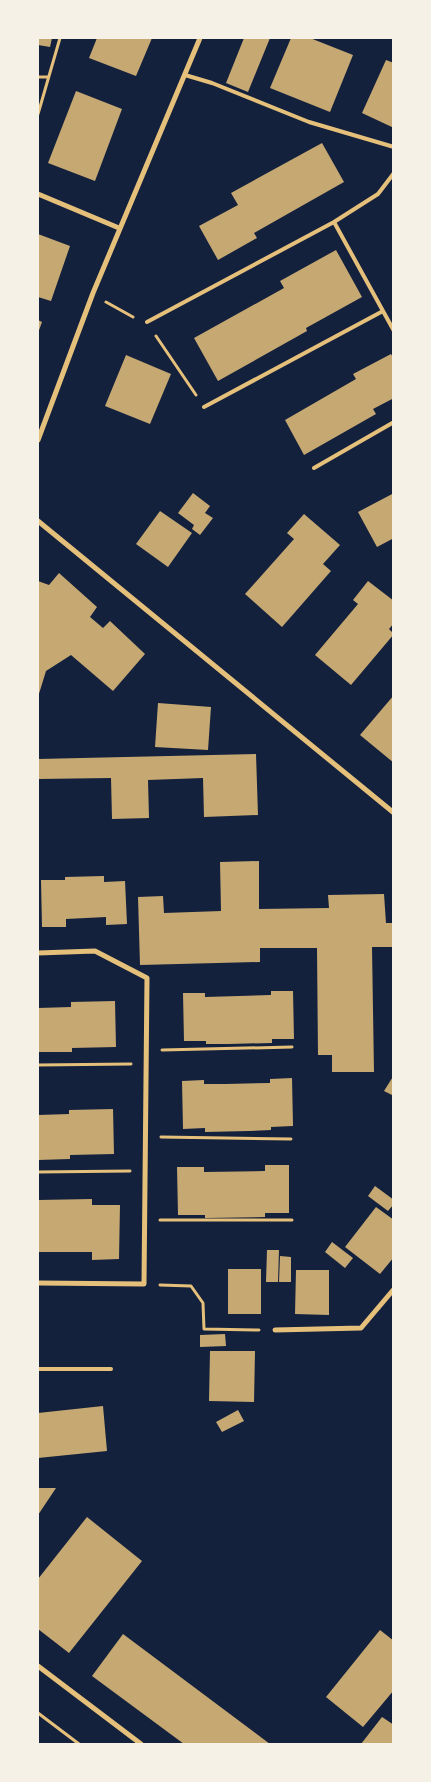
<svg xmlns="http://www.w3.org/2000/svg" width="431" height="1782" font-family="'Titillium Web',sans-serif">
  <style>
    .building { fill: #c6a872 }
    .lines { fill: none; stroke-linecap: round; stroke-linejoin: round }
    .path { stroke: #e5c07b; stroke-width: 3 }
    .service { stroke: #e5c07b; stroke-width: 4 }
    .minor { stroke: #e5c07b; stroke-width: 5 }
  </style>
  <rect width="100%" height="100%" fill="#14213d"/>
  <path class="building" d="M38 38H52L50 47 38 45Z
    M97 38H152L136 76 89 58Z
    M244 38H270L248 92 226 83Z
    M291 38H310L353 55 330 112 270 88Z
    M386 60 394 63V128L362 113Z
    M76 91 122 109 95 181 48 163Z
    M322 143 344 182 254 233 257 238 218 260 199 226 238 205 231 193Z
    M38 234 70 246 51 301 38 297Z
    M336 250 362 297 306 328 307 331 218 381 194 338 284 288 280 281Z
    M38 320 42 322 38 333Z
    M391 354 394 359V398L373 409 376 414 304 455 285 420 356 379 353 374Z
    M126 355 171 374 150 424 105 406Z
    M193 493 210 506 205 513 213 518 200 535 192 529 194 525 178 513Z
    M394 493V538L377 547 358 512Z
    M160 511 192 533 168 567 136 544Z
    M304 514 340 545 323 564 331 571 282 627 245 594 294 539 287 533Z
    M59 573 97 607 90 617 103 628 110 621 145 654 113 691 71 655 46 671 38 697V581L49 585Z
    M368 581 394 601V623L389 629 394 634 351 685 315 655 358 604 353 600Z
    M394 695V763L360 735Z
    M158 703 211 707 208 750 155 747Z
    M256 754 258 815 204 817 203 778 148 780 149 818 112 819 111 778 38 779V759Z
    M259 861V909L329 908 328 895 384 894 386 923H394V947H372L374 1072H332V1055H318L317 948H260V962L140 965 138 897 163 896 164 913 221 911 220 862Z
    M104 876V882L125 881 127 924 106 925V917L66 919V927H42L41 880H65V877Z
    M271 991H293L294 1039H272V1043L228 1044H206V1041H184L183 993H205V997L271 995Z
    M115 1001 116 1047 72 1048V1052H38V1008L71 1007V1002Z
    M394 1075V1096L384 1091Z
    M292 1078 293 1126 271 1127V1130L249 1131 205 1132V1128L183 1129 182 1081 204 1080V1084H226L270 1083V1079Z
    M113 1109 114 1154 70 1155V1159L38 1160V1115L69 1114V1110Z
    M265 1165H289V1213H265V1217L205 1218V1215H178L177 1167H204V1172L265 1171Z
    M375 1186 394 1200V1204L388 1211 368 1196Z
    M92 1199V1205H120L119 1259 92 1260V1252H38V1200Z
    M376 1207 394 1220V1257L380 1274 345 1247Z
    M332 1242 353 1258 345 1268 325 1252Z
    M267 1250H279L278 1282H266Z
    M280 1256 291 1257V1282H279Z
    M228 1269H261V1314H228Z
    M296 1270H329V1315L295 1314Z
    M225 1334 226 1346 200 1347V1335Z
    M210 1351H255L254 1402 209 1401Z
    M103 1406 107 1451 38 1458V1413Z
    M238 1410 244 1421 222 1432 216 1422Z
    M38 1488H56L38 1515Z
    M87 1517 142 1561 69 1653 38 1629V1579Z
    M380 1630 394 1641V1690L363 1727 326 1697Z
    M123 1634 270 1744H184L92 1676Z
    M382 1717 394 1725V1744H361Z"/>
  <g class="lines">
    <path class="path" d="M38 77H48
      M38 114 60 38
      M106 302 133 317
      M156 336 196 395
      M162 1050 292 1047
      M38 1065 131 1064
      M161 1137 291 1139
      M38 1172 130 1171
      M160 1220H292
      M160 1285 191 1286 203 1303 204 1329 259 1330
      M38 1713 79 1744"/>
    <path class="service" d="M185 75 212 83 309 122 394 147
      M383 311 394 331
      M147 322 334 222 378 194 394 173
      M204 407 383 311 334 222
      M314 468 394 422
      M38 1369H111"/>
    <path class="minor" d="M38 194 119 228
      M38 440 93 293 200 38
      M38 521 394 813
      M38 953 95 951 147 978 144 1284 38 1283
      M275 1330 361 1328 394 1289
      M38 1666 141 1744"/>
  </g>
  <rect width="431" height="1782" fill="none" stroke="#f6f1e7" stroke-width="78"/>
</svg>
